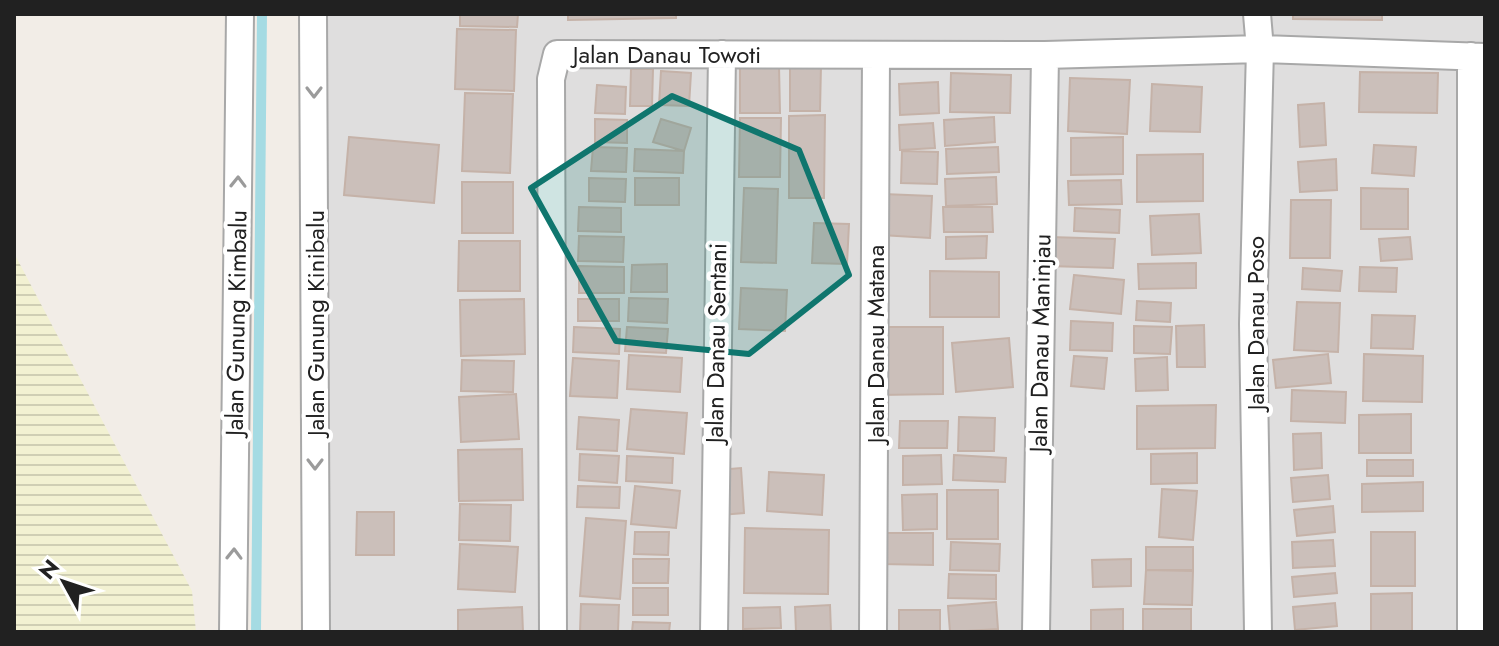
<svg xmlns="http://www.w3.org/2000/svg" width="1499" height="646" font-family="Jost,sans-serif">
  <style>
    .residential { fill: #dfdede }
    .farmland { fill: url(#farmland-rules) }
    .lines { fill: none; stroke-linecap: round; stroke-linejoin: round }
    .stream { stroke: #a5dbe3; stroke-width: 10 }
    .building { fill: #cbbfba; stroke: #c5b2a8; stroke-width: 2 }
    .street-casing { stroke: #a8a8a8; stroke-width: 30 }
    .street { stroke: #fff; stroke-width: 26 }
    .oneway { stroke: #9b9b9b }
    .marked { fill: #0f766e; fill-opacity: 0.2; stroke: #0f766e; stroke-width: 6; stroke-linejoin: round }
    .labels { text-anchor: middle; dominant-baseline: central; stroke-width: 8; stroke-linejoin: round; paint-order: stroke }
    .street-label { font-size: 24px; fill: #212121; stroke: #fff }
  </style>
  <defs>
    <pattern id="farmland-rules" width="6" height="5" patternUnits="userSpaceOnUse" patternTransform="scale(2)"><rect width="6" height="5" fill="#f2f1d2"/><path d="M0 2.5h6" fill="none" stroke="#cfceb4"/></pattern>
  </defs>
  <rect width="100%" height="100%" fill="#f2ede7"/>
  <path class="residential" d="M324 14H1485V632H311Z"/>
  <path class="farmland" d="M14 253 192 591 196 632H14Z"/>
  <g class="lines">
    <path class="stream" d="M256 632 262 14"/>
  </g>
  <path class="building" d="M460 14H518L517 27 460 26Z
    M568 14H676V18L568 20Z
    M1293 14H1382V20L1293 19Z
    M457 29 516 30 514 91 455 89Z
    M790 64 821 65 820 111H790Z
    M779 66 780 113H740V67Z
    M631 69H653L652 106H630Z
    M661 71 691 73 689 106 659 105Z
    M1360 72 1438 73 1437 113 1359 112Z
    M951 73 1011 75 1010 113 950 112Z
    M1070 78 1130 80 1127 134 1068 131Z
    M938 82 939 113 900 115 899 84Z
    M1152 84 1202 87 1200 132 1150 131Z
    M597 85 626 87 625 114 595 113Z
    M465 93 513 94 510 173 462 171Z
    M1324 103 1326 145 1300 147 1298 105Z
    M825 115 824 198H789V116Z
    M994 117 995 142 945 146 944 120Z
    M740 118H781L780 177H739Z
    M595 119 627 120V143L595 142Z
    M661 119 691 128 684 151 653 142Z
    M933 123 935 148 900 150 899 125Z
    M349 137 439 145 434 203 344 195Z
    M1123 137V174L1071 175V138Z
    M1374 145 1416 147 1414 176 1372 173Z
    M593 147 627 148 626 172 591 171Z
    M998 147 999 172 947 174 946 149Z
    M635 149 684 151 683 173 634 171Z
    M902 151 938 152 937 184 901 183Z
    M1203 154V201L1137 202V155Z
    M1336 159 1337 190 1300 192 1298 162Z
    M996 177 997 204 946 206 945 179Z
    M589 178 626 179 625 202 589 201Z
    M635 178H679V205H635Z
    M1121 180 1122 204 1069 205 1068 181Z
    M462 182H513V233H462Z
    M744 188 778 189 776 263 741 262Z
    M1361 188 1408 189V229H1361Z
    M883 194 932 196 930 238 881 235Z
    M1291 200H1331L1330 258H1290Z
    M579 207 621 208V232L578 231Z
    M943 207H992L993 232H944Z
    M1075 208 1120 210 1119 233 1074 231Z
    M1199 214 1201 253 1152 255 1150 216Z
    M814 223 849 224 847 264 812 263Z
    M579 236 624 237 623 262 578 261Z
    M987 236 986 258 946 259V237Z
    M1050 237 1115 239 1113 268 1049 266Z
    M1410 237 1412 259 1381 261 1379 239Z
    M459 241H520V291H458Z
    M1196 263V288L1139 289 1138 264Z
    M667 264V292H631L632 265Z
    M579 266 624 267V293H579Z
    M1360 267 1397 268 1396 292 1359 291Z
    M1303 268 1342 271 1340 291 1302 289Z
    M930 271 999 272V317H930Z
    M1074 275 1124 280 1121 314 1070 309Z
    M741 288 787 290 785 331 739 329Z
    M629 298 668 299 667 323 628 321Z
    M524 299 525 354 461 356 460 300Z
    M578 299H619V321H578Z
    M1137 301 1171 303 1170 322 1136 320Z
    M1297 302 1340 303 1338 352 1294 350Z
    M1372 315 1415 316 1413 349 1371 348Z
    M1071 321 1113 323 1112 351 1070 350Z
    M1204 325 1205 367H1177L1176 326Z
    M1134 326 1172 327 1170 354 1134 353Z
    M574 327 620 329 619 354 573 352Z
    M627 327 668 329 666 353 625 351Z
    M879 327H943V394L879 395Z
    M1009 338 1013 387 956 392 952 343Z
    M1328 354 1331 383 1276 388 1273 360Z
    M1364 354 1423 356 1422 402 1363 401Z
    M629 355 682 358 680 392 627 389Z
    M1074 356 1107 358 1104 389 1071 386Z
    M1167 357 1168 390 1136 391 1135 359Z
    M573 358 619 361 617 398 570 396Z
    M462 360 514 361 513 392 461 391Z
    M1292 390 1346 392 1345 423 1291 421Z
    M516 394 519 439 461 442 459 397Z
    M1216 405 1215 448 1137 449V406Z
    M631 409 687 413 684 454 627 449Z
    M1411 414V453H1359V415Z
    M579 417 619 420 617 451 577 449Z
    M959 417 995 418 994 451H958Z
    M900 421H948L947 448H899Z
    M1321 433 1322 468 1294 470 1293 434Z
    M522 449 523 500 459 501 458 450Z
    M1197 453V483L1151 484V454Z
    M580 454 619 456 617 483 579 480Z
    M941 455 942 484 903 485V456Z
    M954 455 1006 458 1005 482 953 480Z
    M627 456 673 458 672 483 626 481Z
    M1367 460H1413V476H1367Z
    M741 468 744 513 721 515 718 470Z
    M769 472 824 475 822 515 767 511Z
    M1328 475 1330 499 1293 502 1291 478Z
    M1423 482V511L1362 512V484Z
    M578 486 620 487 619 508 577 507Z
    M635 486 680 491 676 528 631 524Z
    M1162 489 1197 491 1193 540 1159 537Z
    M947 490H998V539H947Z
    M937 494V529L903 530 902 495Z
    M460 504 511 505 510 541 459 540Z
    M1333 506 1335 532 1297 536 1294 510Z
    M357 512H394V555H356Z
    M586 518 626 521 620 599 580 596Z
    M745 528 829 530 828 594 744 593Z
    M635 532H669L668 555 634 554Z
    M1371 532H1415V586H1371Z
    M883 533H933V565L882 564Z
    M1333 540 1335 566 1293 568 1292 542Z
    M951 542 1000 544 999 571 950 570Z
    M460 544 518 547 515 592 458 589Z
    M1146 547H1193V570H1146Z
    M633 559H669L668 583H633Z
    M1131 559V586L1093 587 1092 560Z
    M1146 570 1193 571 1192 605 1144 604Z
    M1335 573 1337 593 1294 597 1292 577Z
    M949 574 996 575V599L948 598Z
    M633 588H668V615H633Z
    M1412 593V632H1371V594Z
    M996 602 998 629 950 632 948 606Z
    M1335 603 1337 626 1295 630 1293 607Z
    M581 604 619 605 618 632H580Z
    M830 605 831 632H796L795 607Z
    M522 607 523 632H458V610Z
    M780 607 781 628 743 629V608Z
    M1123 609V632H1091V610Z
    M1143 609H1191V632H1143Z
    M899 610H940V632H899Z
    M633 622 670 623 669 632H632Z"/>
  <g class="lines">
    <defs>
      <path id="street" d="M313 14 316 632
        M1257 14 1260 49 1253 324 1258 632
        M233 632 240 14
        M553 632 551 79 557 54 1045 55 1260 49 1485 57
        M714 632 722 54
        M873 632 876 55
        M1036 632 1045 55
        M1471 632V56"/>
    </defs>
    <use href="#street" class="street-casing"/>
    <use href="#street" class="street"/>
  </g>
  <defs><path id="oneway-chevron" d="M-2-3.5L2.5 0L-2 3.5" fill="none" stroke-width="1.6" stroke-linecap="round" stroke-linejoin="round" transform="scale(2)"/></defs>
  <g class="oneway">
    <use href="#oneway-chevron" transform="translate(314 92) rotate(90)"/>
    <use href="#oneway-chevron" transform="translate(238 182) rotate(-89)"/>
    <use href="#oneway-chevron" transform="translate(315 464) rotate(90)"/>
    <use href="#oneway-chevron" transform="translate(234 554) rotate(-89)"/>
  </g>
  <path class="marked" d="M672 96 799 150 849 275 749 354 616 341 531 188Z"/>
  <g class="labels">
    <g class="street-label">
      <text x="667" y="54">Jalan Danau Towoti</text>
      <text transform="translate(236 323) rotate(-89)">Jalan Gunung Kimbalu</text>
      <text transform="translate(315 323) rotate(-90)">Jalan Gunung Kinibalu</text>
      <text transform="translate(1255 323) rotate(-90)">Jalan Danau Poso</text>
      <text transform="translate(716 343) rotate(-89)">Jalan Danau Sentani</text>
      <text transform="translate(1040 343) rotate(-89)">Jalan Danau Maninjau</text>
      <text transform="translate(875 344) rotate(-90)">Jalan Danau Matana</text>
    </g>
  </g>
  <rect width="1499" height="646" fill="none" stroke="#212121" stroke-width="32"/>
  <g transform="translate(64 582) rotate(310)" stroke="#ffffff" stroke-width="6" paint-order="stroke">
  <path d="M0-6L14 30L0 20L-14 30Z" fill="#212121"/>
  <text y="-12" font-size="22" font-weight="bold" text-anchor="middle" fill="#212121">N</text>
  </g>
</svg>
